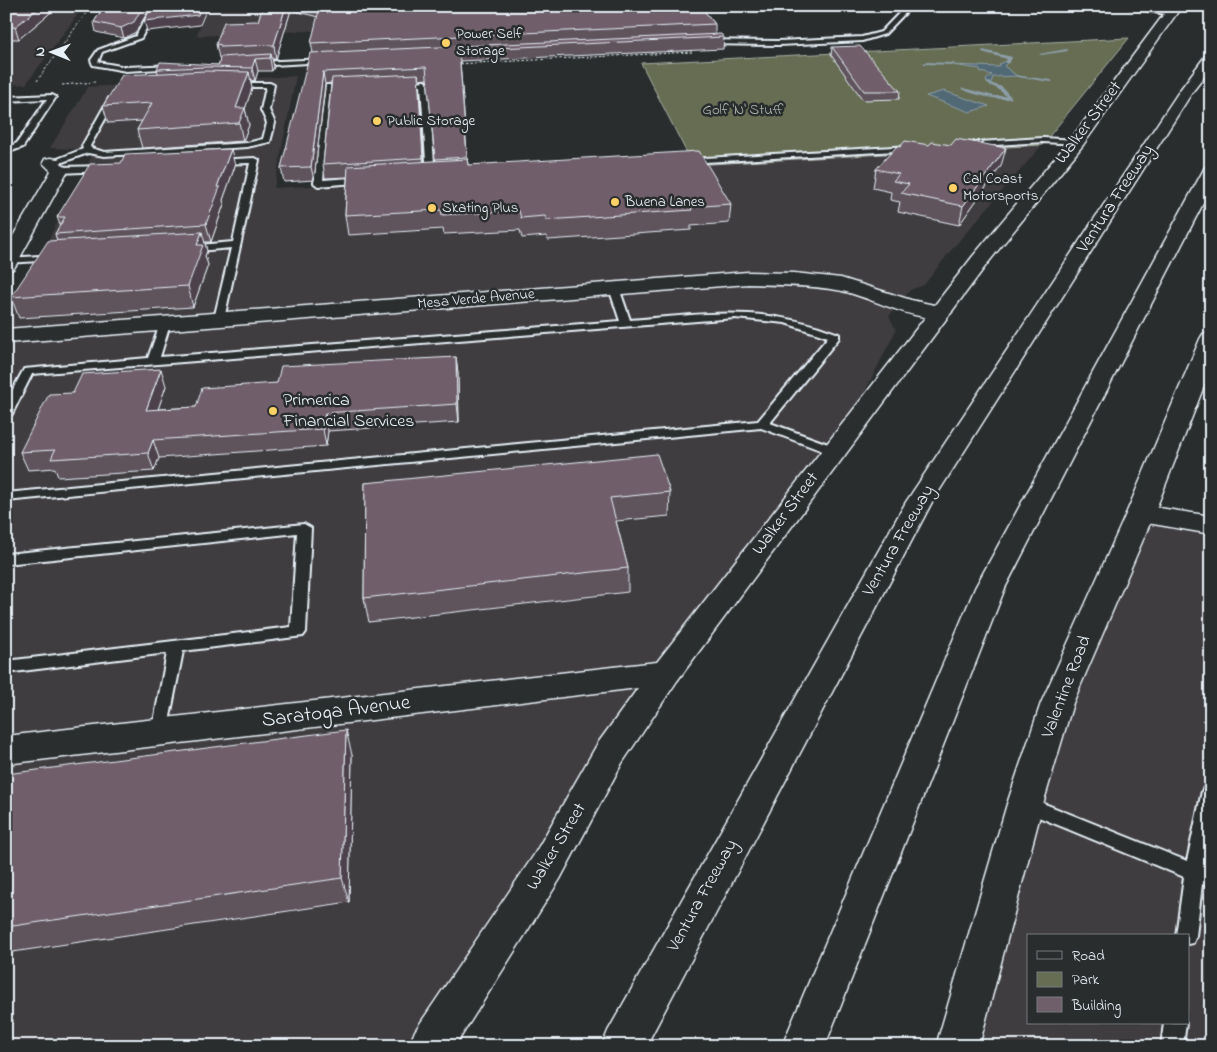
<svg xmlns="http://www.w3.org/2000/svg" width="1217" height="1052" font-family="'Indie Flower',sans-serif">
  <style>
    .built { fill: #3f3c40; fill-rule: evenodd }
    .green { fill: #666d53; stroke: #a7afa6 }
    .water { fill: #516775; stroke: #8d9ea9 }
    .lines { fill: none; stroke-linecap: round; stroke-linejoin: round }
    .stream { fill: #8d9ea9; fill-rule: evenodd }
    .lane-casing { stroke: #e8f1f8; stroke-width: 4 }
    .street-casing { stroke: #e8f1f8; stroke-width: 3 }
    .secondary-casing { stroke: #e8f1f8; stroke-width: 3 }
    .highway-casing { stroke: #e8f1f8; stroke-width: 3 }
    .path { stroke: #e8f1f8; stroke-width: 1; stroke-dasharray: 2.5 2; stroke-linecap: butt }
    .lane { fill: #2a2d2e; fill-rule: evenodd }
    .street { fill: #2a2d2e; fill-rule: evenodd }
    .secondary { fill: #2a2d2e; fill-rule: evenodd }
    .highway { fill: #2a2d2e; fill-rule: evenodd }
    .wall { fill: #5f525c; stroke: #e8f1f8; fill-rule: evenodd }
    .shaded-wall { fill: #4e424b; stroke: #e8f1f8 }
    .building { fill: #6f5f6b; stroke: #e8f1f8 }
    .poi-dot { fill: #ffd166; stroke: #2a2d2e; stroke-width: 2 }
    .labels { text-anchor: middle; dominant-baseline: central; stroke-width: 5; stroke-linejoin: round; paint-order: stroke }
    .far-poi-label { font-size: 15px; fill: #e8f1f8; stroke: #2a2d2e; text-anchor: start }
    .far-park-label { font-size: 15px; fill: #aeb6ae; stroke: #2a2d2e }
    .far-street-label { font-size: 15px; fill: #e8f1f8; stroke: #2a2d2e }
    .street-label { font-size: 18px; fill: #e8f1f8; stroke: #2a2d2e }
    .poi-label { font-size: 18px; fill: #e8f1f8; stroke: #2a2d2e; text-anchor: start }
    .near-street-label { font-size: 21px; fill: #e8f1f8; stroke: #2a2d2e }
  </style>
  <rect width="100%" height="100%" fill="#2a2d2e"/>
  <filter id="ink" filterUnits="userSpaceOnUse"><feTurbulence type="fractalNoise" baseFrequency=".02" numOctaves="2"/><feDisplacementMap in="SourceGraphic" scale="10" xChannelSelector="R" yChannelSelector="G"/><feConvolveMatrix kernelMatrix="1 2 1 2 8 2 1 2 1" color-interpolation-filters="sRGB"/></filter>
  <g filter="url(#ink)">
    <path class="built" d="M6 6H84L26 84 6 85Z
      M209 6H784L787 9 196 36Z
      M296 76 274 188 1042 145 952 249 924 285 910 290 889 316 896 330 835 451 666 673 430 1046H6V321L91 158 88 153 78 149 50 148 88 87Z
      M1140 514 1211 525V1046H957L1025 804ZM1028 936H1188V1023H1028Z"/>
    <path class="green" d="M1129 38 1042 145 693 165 641 63Z"/>
    <path class="water" d="M1006 61 1008 62 1004 66 1017 76 993 77 991 83H987L986 80 992 75 981 72 980 69 952 65 999 67 1000 64Z
      M944 91 989 106 970 112 926 96Z"/>
    <g class="lines">
      <path class="stream" d="M1067 49 1068 51 1041 55 1039 54Z
        M983 50 1012 57V58L1009 63H1005L1007 59 982 52Z
        M925 62 953 63 955 64 953 65 923 64Z
        M1015 75 1051 80 1053 81 1051 82 1017 77Z
        M987 82 1002 87 1012 98C1001 102 972 94 961 89L963 88 994 96H1006L998 89 987 84Z"/>
      <defs>
        <path id="lane" d="M152 6H158L141 38 102 52 98 62 126 67 176 65 178 68 126 71 93 65 91 60 98 50 136 36Z
          M915 6 909 9 885 34 862 41 779 45 704 44 701 42 704 40 779 41 862 37 881 32 905 7Z
          M1121 6H1138L1174 13 1171 15Z
          M328 59 326 62 255 66 252 64 255 62Z
          M424 81 428 83 435 176 431 179 427 176 421 85 402 86 398 84Z
          M235 83H270L274 85 269 110 275 123 270 142 247 147 104 156 88 153 54 165 47 163 83 149 82 146 109 98 113 96 117 98 90 146 91 148 104 152 247 143 263 139 267 123 261 110 266 87H232Z
          M326 85H348L352 87 348 89H332L323 180 365 177 368 178V182L318 186 314 183Z
          M52 95 56 97 23 147 6 153V148L17 143 47 99 6 101V97Z
          M1043 138 1077 140 1081 142 1077 144 1043 142 963 147 959 145 963 143Z
          M911 146 915 148 914 150 688 163 684 161 688 159Z
          M255 158 259 160 224 319 219 322 214 319 231 248 188 252 183 249 188 246 233 242 250 163 215 164 211 162 215 160Z
          M107 166V170L104 171 60 173 56 170 60 167Z
          M55 255 60 258 58 260 6 263 8 258Z
          M614 285 619 288 630 320C709 314 762 304 839 334V338L770 423 839 448 841 451 839 454H831L761 428 6 501V493L758 421 828 337 785 323 735 318 32 374 12 414 6 418V402L24 369 148 358 160 324 165 321 170 324 160 357 620 321 609 288Z
          M304 524 311 528 306 632 303 636 183 651 166 737 160 739 154 737 152 732 167 653 6 673V661L291 627 297 533 6 564V554Z
          M1211 784V836L1204 868 1211 870V887L1202 884 1196 936 1193 943 1188 944V936H1176L1184 877 1019 809 1016 804 1019 799 1025 796 1187 861 1202 791 1205 786Z
          M1164 1023H1186L1183 1046H1161Z"/>
        <path id="street" d="M51 158 57 159 68 170 16 265 13 269 6 271V248L51 171 43 163 45 159Z
          M748 272 794 273 841 278 911 300 948 308 952 312 948 316C916 325 869 295 837 290 808 285 778 285 748 284L6 343V329Z
          M1140 505 1211 516V534L1130 520 1126 514 1130 508Z"/>
        <path id="secondary" d="M1170 6H1182L1083 145 987 264 677 681 622 763 560 879 455 1046H409L415 1031 534 855 598 743 638 688 6 764V736L657 662 973 256 1071 139Z
          M1211 332V368L1154 514 1073 703 1043 804 979 1046H936L1007 804 1041 703 1126 514 1200 339 1203 334Z"/>
        <path id="highway" d="M1211 54V68L1193 91 932 502 646 1046H602L608 1031 906 502 1180 90 1206 55Z
          M1211 166V188L1005 588 825 1046H782L975 588 1203 171 1205 167Z"/>
      </defs>
      <use href="#lane" class="lane-casing"/>
      <use href="#street" class="street-casing"/>
      <use href="#secondary" class="secondary-casing"/>
      <use href="#highway" class="highway-casing"/>
      <path class="path" d="M1094 6 1108 8
        M928 12 1040 6
        M456 64 692 52
        M37 81 91 6
        M62 85 95 82"/>
      <use href="#lane" class="lane"/>
      <use href="#street" class="street"/>
      <use href="#secondary" class="secondary"/>
      <use href="#highway" class="highway"/>
    </g>
    <path class="wall" d="M6 6 56 8 19 39H6Z
      M104 6 136 32 124 38 96 32 94 22Z
      M263 6H700L715 24V34L724 37 723 49 460 61 468 165 731 204 729 223 691 226V230L548 240 546 236 522 238 520 230 444 234 443 229 348 235 345 215 347 177 325 178 323 164 331 83 325 84 314 180 284 182 281 168 313 53 311 43 318 17 291 10 276 59H272L274 67 272 71H258L255 81 251 80 252 88 245 109 249 125 243 141 142 148 137 130 142 121 108 123 103 106 158 73 157 69 219 65 220 58H219L216 44 258 21ZM427 79 436 161 424 162 418 80Z
      M832 47 900 91 899 99 863 100 831 55Z
      M235 166 223 200 224 204 211 242H205L207 251 205 256 208 265 193 307 19 318 11 297 57 241 55 234 60 225 57 217Z
      M1001 166 959 225 898 212 900 202 890 200 891 192 873 188 876 169Z
      M456 357 458 374 459 422 328 431 326 446 159 458 154 471 58 477 55 468 28 470 20 452 166 386 158 409 196 407 277 383Z
      M365 483 670 492 669 516 616 521 628 568V592L369 622 364 598Z
      M352 755 349 902 6 953V774Z"/>
    <path class="shaded-wall" d="M41 6H55L56 8 19 39 15 27Z
      M143 6H151L136 32 124 38 121 28Z
      M202 6H208L200 25 147 31 144 21Z
      M286 6H291V10L276 59 274 45Z
      M271 54 274 67 272 71 270 58Z
      M255 59 258 71 255 81 252 68Z
      M249 72 252 88 245 109 249 125 243 141 236 108Z
      M323 72 325 84 314 180 311 167Z
      M418 74 419 87 425 172 423 158Z
      M1006 148 1001 166 959 225 963 206Z
      M231 149 235 166 223 200 224 204 211 242 206 224 217 187Z
      M202 232 207 251 205 256 208 265 193 307 188 286 197 245Z
      M456 357 458 374 459 422 457 404Z
      M161 369 166 386 152 427 146 410Z
      M325 413 328 431 326 446 323 429Z
      M153 440 159 458 154 471 148 453Z
      M346 730 352 755 349 902 342 878Z"/>
    <path class="building" d="M6 6H41L15 27H6Z
      M104 6H143L134 22 121 28 94 22Z
      M152 6H202L198 15 144 21Z
      M263 6H286L274 45 221 47V45L216 44 224 22 258 21Z
      M320 6H700L715 24 311 43Z
      M721 34 724 37 459 50 467 157 435 159 426 67 323 72 311 167 281 168 310 53Z
      M860 46 900 91H864L832 47Z
      M271 54 270 58 255 59 252 68 206 67 157 69 160 62 219 65 220 57Z
      M205 71 249 72 236 108H245L239 123 137 130 152 103 103 106 122 75Z
      M418 74 423 158 323 164 332 78Z
      M956 139 1006 148 963 206 901 193 909 184 893 181 899 174 876 169 897 146 900 147 905 141 929 145 932 142 951 145Z
      M231 149 217 187H220L206 224 55 234 65 217H57L90 164 121 163 125 154Z
      M699 151 731 204 691 207 692 210 547 220 545 216 521 218 519 211 442 215 441 210 345 215 348 166 467 159 468 165Z
      M202 232 197 245H203L188 286 11 297 48 241Z
      M456 357 457 404 325 413 323 429 153 440 148 453 51 459 55 450 20 452 49 394 73 393 82 374 161 369 146 410 196 407 202 388 277 383 281 366Z
      M657 454 670 492 610 498 628 568 364 598 365 483Z
      M346 730 342 878 6 927V774Z"/>
  </g>
  <g class="poi-dot">
    <circle cx="446" cy="43" r="5"/>
    <circle cx="377" cy="121" r="5"/>
    <circle cx="953" cy="188" r="5"/>
    <circle cx="615" cy="202" r="5"/>
    <circle cx="432" cy="208" r="5"/>
    <circle cx="273" cy="411" r="5"/>
  </g>
  <g class="labels">
    <g class="far-poi-label">
      <text x="456" y="34">Power Self<tspan x="456" dy="17">Storage</tspan></text>
      <text x="387" y="121">Public Storage</text>
      <text x="963" y="179">Cal Coast<tspan x="963" dy="17">Motorsports</tspan></text>
      <text x="625" y="202">Buena Lanes</text>
      <text x="442" y="208">Skating Plus</text>
    </g>
    <g class="far-park-label">
      <text x="743" y="110">Golf 'N' Stuff</text>
    </g>
    <g class="far-street-label">
      <text transform="translate(476 299) rotate(-5)">Mesa Verde Avenue</text>
    </g>
    <g class="street-label">
      <text transform="translate(1089 123) rotate(-53)">Walker Street</text>
      <text transform="translate(1116 199) rotate(-57)">Ventura Freeway</text>
      <text transform="translate(786 514) rotate(-53)">Walker Street</text>
      <text transform="translate(899 541) rotate(-60)">Ventura Freeway</text>
      <text transform="translate(1067 687) rotate(-69)">Valentine Road</text>
      <text transform="translate(557 847) rotate(-59)">Walker Street</text>
      <text transform="translate(703 896) rotate(-61)">Ventura Freeway</text>
    </g>
    <g class="poi-label">
      <text x="283" y="401">Primerica<tspan x="283" dy="21">Financial Services</tspan></text>
    </g>
    <g class="near-street-label">
      <text transform="translate(336 712) rotate(-7)">Saratoga Avenue</text>
    </g>
  </g>
  <rect width="1217" height="1052" fill="none" stroke="#2a2d2e" stroke-width="25"/>
  <rect x="12" y="12" width="1192" height="1027" fill="none" stroke="#e8f1f8" stroke-width="2" filter="url(#ink)"/>
  <rect x="1027" y="934" width="162" height="90" fill="#2a2d2e" stroke="#767b7f"/>
  <rect x="1037" y="951" width="25" height="8" fill="#2a2d2e" stroke="#767b7f"/>
  <text x="1072" y="960" font-size="15" fill="#e8f1f8">Road</text>
  <rect x="1037" y="972" width="25" height="15" fill="#666d53" stroke="#767b7f"/>
  <text x="1072" y="984" font-size="15" fill="#e8f1f8">Park</text>
  <rect x="1037" y="997" width="25" height="15" fill="#6f5f6b" stroke="#767b7f"/>
  <text x="1072" y="1010" font-size="15" fill="#e8f1f8">Building</text>
  <g transform="translate(52 52) rotate(271)" stroke="#2a2d2e" stroke-width="4" paint-order="stroke">
  <path d="M0-4L9 19L0 12L-9 19Z" fill="#e8f1f8"/>
  <text y="-8" font-size="14" font-weight="bold" text-anchor="middle" fill="#e8f1f8">N</text>
  </g>
</svg>
